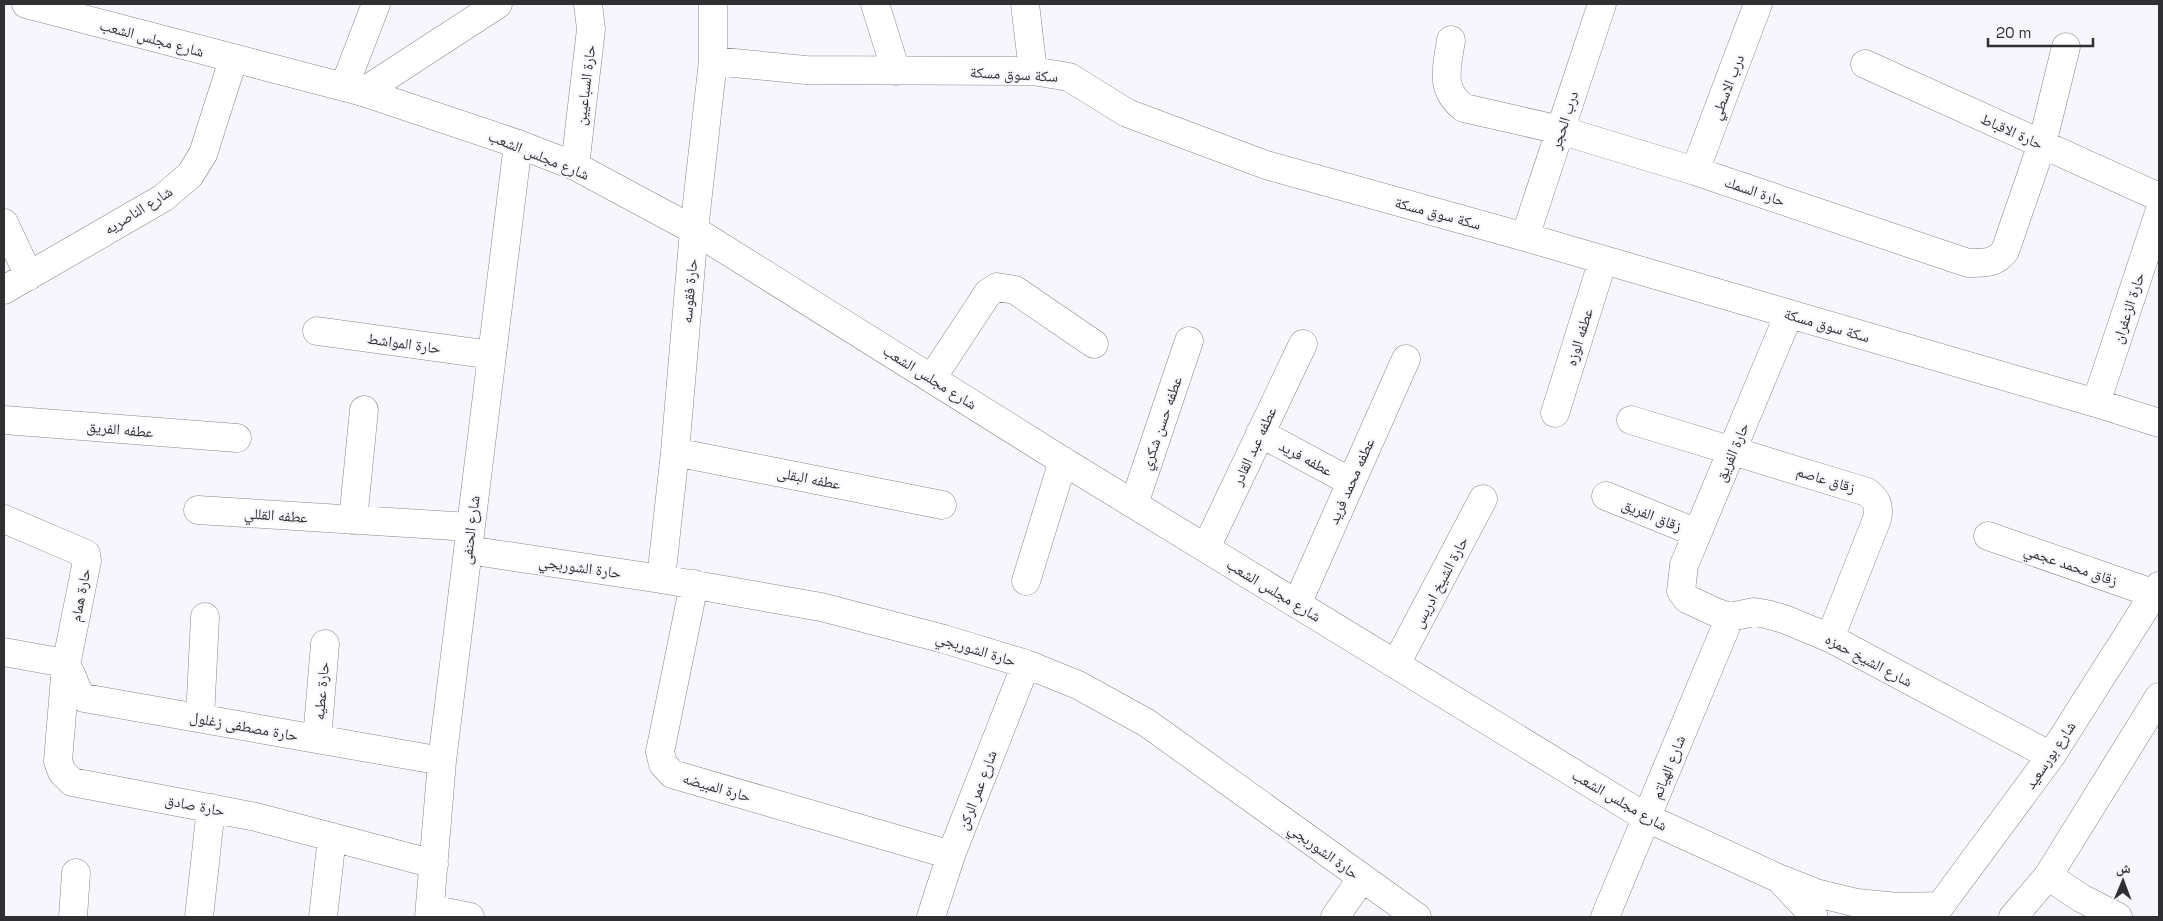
<svg xmlns="http://www.w3.org/2000/svg" width="2163" height="921" font-family="'Space Grotesk','Noto Naskh Arabic',sans-serif">
  <style>
    .lines { fill: none; stroke-linecap: round; stroke-linejoin: round }
    .minor-casing { stroke: #87878c; stroke-width: 29 }
    .primary-casing { stroke: #87878c; stroke-width: 29 }
    .minor { stroke: #fff; stroke-width: 28 }
    .primary { stroke: #fff; stroke-width: 28 }
    .labels { text-anchor: middle; dominant-baseline: central; stroke-width: 4; stroke-linejoin: round; paint-order: stroke }
    .street-label { font-size: 15px; fill: #303032; stroke: #f6f6fc }
  </style>
  <rect width="100%" height="100%" fill="#f6f6fc"/>
  <g class="lines">
    <defs>
      <path id="minor" d="M875 4 896 71
        M1025 4 1033 71
        M1451 40C1447 68 1439 89 1464 108L1560 130 1695 171 1968 263C1984 263 1995 264 2005 251L2042 144 2066 47
        M713 61 806 70 1033 71 1069 77 1127 113 1266 165 1525 237 2096 403 2159 423
        M1865 64 2159 197
        M344 87 376 4
        M363 92 498 4
        M575 166 591 29 588 4
        M1695 171 1758 4
        M4 223 29 276
        M1525 237 1602 4
        M4 290 163 198 190 175 203 154 233 60
        M1789 314 1684 565 1681 591 1687 599 1715 612 1730 617 1754 612 1766 614 1784 619 1830 638 2051 756
        M317 331 492 355
        M932 378 988 293 997 287 1015 290 1094 344
        M2096 403 2159 213
        M1555 413 1603 260
        M4 420 237 438
        M1631 420 1867 492C1877 500 1880 506 1877 519L1830 638
        M1260 433 1351 482
        M675 452 942 505
        M1606 496 1697 533
        M1134 504 1189 341
        M198 510 470 527
        M4 519 86 554 87 561 66 665 58 761 62 772 72 782 256 817 434 864
        M353 520 364 410
        M1988 536 2155 594
        M1206 548 1303 344
        M468 550 661 579 821 607 944 639 1026 664 1078 685 1147 723 1417 917
        M661 579 675 452 694 230 713 61V4
        M1026 581 1063 461
        M694 584 660 752 663 764 672 774 951 855
        M1297 604 1406 359
        M4 652 59 662C77 671 71 688 84 698L442 761
        M1396 664 1483 499
        M200 718 205 617
        M317 739 325 644
        M2048 876 2081 898 2118 917
        M431 909 470 917
        M73 917 76 873
        M199 917 211 808
        M323 917 332 837
        M429 917 442 761 518 144
        M931 917 951 855 1026 664
        M1335 917 1362 878
        M1605 917 1730 617"/>
      <path id="primary" d="M26 4 363 92 518 144 575 166 694 230 1063 461 1647 818 1778 878 1816 893 1857 903 1898 907 1940 906
        M1784 884 1806 907 1814 917
        M1932 917 2051 756 2159 586
        M2013 917 2048 876 2159 697"/>
    </defs>
    <use href="#minor" class="minor-casing"/>
    <use href="#primary" class="primary-casing"/>
    <use href="#minor" class="minor"/>
    <use href="#primary" class="primary"/>
  </g>
  <g class="labels">
    <g class="street-label">
      <text transform="translate(152 38) rotate(15)">شارع مجلس الشعب</text>
      <text transform="translate(1014 74) rotate(3)">سكة سوق مسكة</text>
      <text transform="translate(585 85) rotate(-83)">حارة السباعيين</text>
      <text transform="translate(1727 87) rotate(-69)">درب الاسطي</text>
      <text transform="translate(1564 120) rotate(-72)">درب الحجر</text>
      <text transform="translate(2012 131) rotate(24)">حارة الاقباط</text>
      <text transform="translate(539 155) rotate(22)">شارع مجلس الشعب</text>
      <text transform="translate(1755 191) rotate(19)">حارة السمك</text>
      <text transform="translate(138 210) rotate(-32)">شارع الناصريه</text>
      <text transform="translate(1438 213) rotate(15)">سكة سوق مسكة</text>
      <text transform="translate(689 291) rotate(-85)">حارة فقوسه</text>
      <text transform="translate(2128 308) rotate(-72)">حارة الزعفران</text>
      <text transform="translate(1827 325) rotate(16)">سكة سوق مسكة</text>
      <text transform="translate(1579 337) rotate(-73)">عطفه الوزه</text>
      <text transform="translate(404 343) rotate(8)">حارة المواشط</text>
      <text transform="translate(930 377) rotate(32)">شارع مجلس الشعب</text>
      <text transform="translate(1161 423) rotate(-71)">عطفه حسن شكري</text>
      <text transform="translate(120 429) rotate(5)">عطفه الفريق</text>
      <text transform="translate(1254 446) rotate(-65)">عطفه عبد القادر</text>
      <text transform="translate(1732 452) rotate(-67)">حارة الفريق</text>
      <text transform="translate(1306 458) rotate(28)">عطفه فريد</text>
      <text transform="translate(809 478) rotate(11)">عطفه البقلى</text>
      <text transform="translate(1826 479) rotate(17)">زقاق عاصم</text>
      <text transform="translate(1351 481) rotate(-66)">عطفه محمد فريد</text>
      <text transform="translate(276 515) rotate(4)">عطفه القللي</text>
      <text transform="translate(1652 515) rotate(22)">زقاق الفريق</text>
      <text transform="translate(470 530) rotate(-83)">شارع الحنفى</text>
      <text transform="translate(2071 565) rotate(19)">زقاق محمد عجمي</text>
      <text transform="translate(580 567) rotate(8)">حارة الشوربجي</text>
      <text transform="translate(1440 582) rotate(-62)">حارة الشيخ ادريس</text>
      <text transform="translate(1274 590) rotate(31)">شارع مجلس الشعب</text>
      <text transform="translate(80 595) rotate(-79)">حارة همام</text>
      <text transform="translate(976 649) rotate(17)">حارة الشوربجي</text>
      <text transform="translate(1869 660) rotate(28)">شارع الشيخ حمزه</text>
      <text transform="translate(321 691) rotate(-85)">حارة عطيه</text>
      <text transform="translate(244 726) rotate(10)">حارة مصطفى زغلول</text>
      <text transform="translate(2050 755) rotate(-56)">شارع بورسعيد</text>
      <text transform="translate(1668 767) rotate(-68)">شارع الهياتم</text>
      <text transform="translate(717 787) rotate(16)">حارة المبيضه</text>
      <text transform="translate(977 790) rotate(-69)">شارع عمر الركن</text>
      <text transform="translate(1620 800) rotate(30)">شارع مجلس الشعب</text>
      <text transform="translate(195 805) rotate(11)">حارة صادق</text>
      <text transform="translate(1324 851) rotate(36)">حارة الشوربجي</text>
    </g>
  </g>
  <rect width="2163" height="921" fill="none" stroke="#303032" stroke-width="10"/>
  <g transform="translate(2123 881) rotate(1)" stroke="#f6f6fc" stroke-width="4" paint-order="stroke">
  <path d="M0-4L9 19L0 12L-9 19Z" fill="#303032"/>
  <text y="-8" font-size="14" font-weight="bold" text-anchor="middle" fill="#303032">ش</text>
  </g>
  <path d="M1988 38v8h105v-8" fill="none" stroke="#303032" stroke-width="2.5"/>
  <text x="1996" y="38" font-size="15" fill="#303032" stroke="#f6f6fc" stroke-width="4" paint-order="stroke">20 m</text>
</svg>
